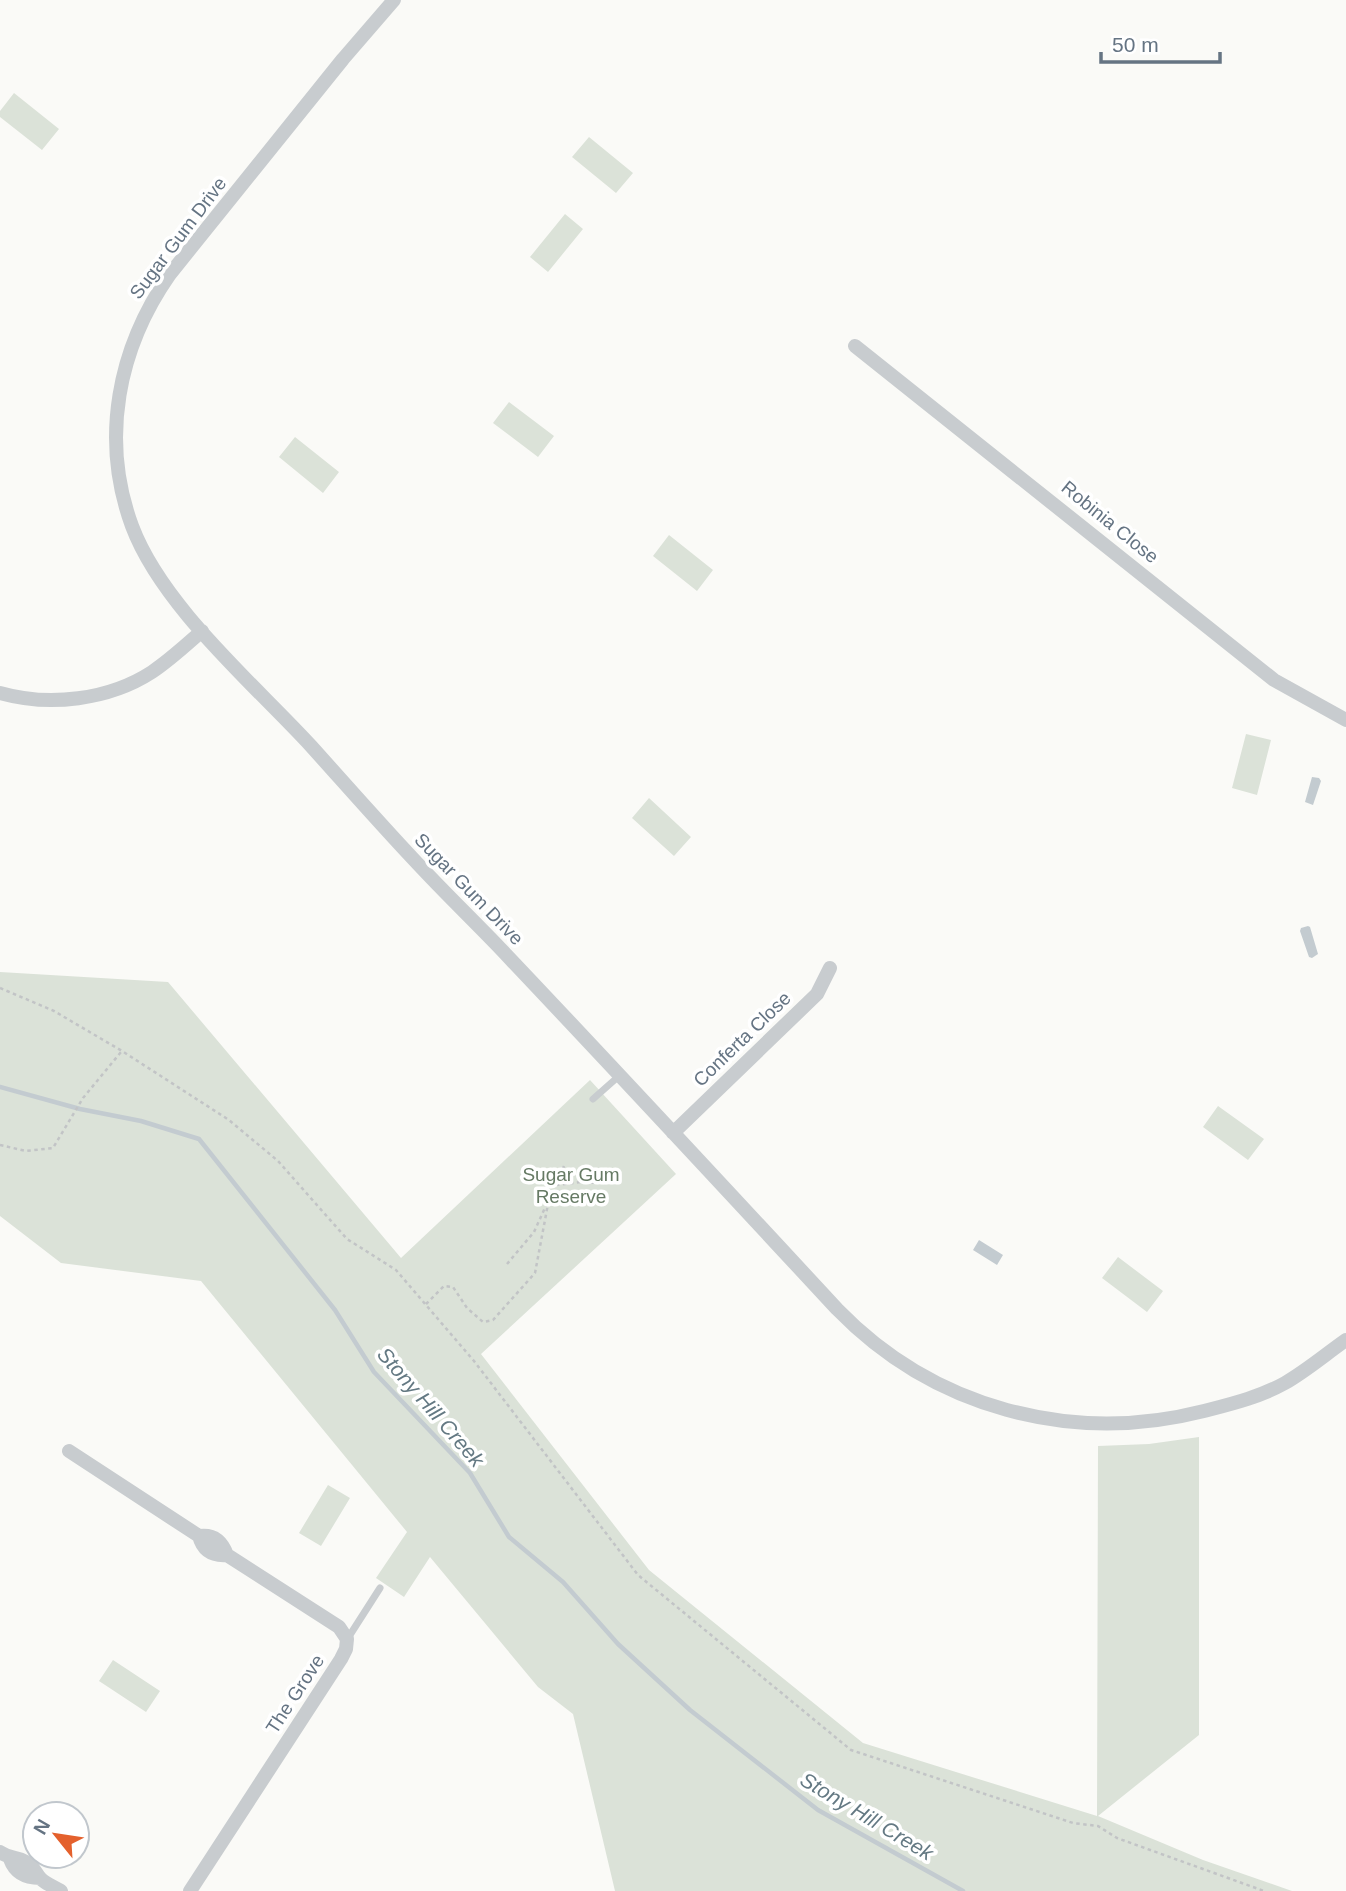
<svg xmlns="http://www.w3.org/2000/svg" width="1346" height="1891" font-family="Helvetica,sans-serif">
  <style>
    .green { fill: #dbe2d8 }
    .water { fill: #c3cbd0 }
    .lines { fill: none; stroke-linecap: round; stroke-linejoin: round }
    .stream { stroke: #c3cbd0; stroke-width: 4.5 }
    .path { stroke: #c2c4c6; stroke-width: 2.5; stroke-dasharray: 3.5 3.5; stroke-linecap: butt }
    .service { stroke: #c8cccf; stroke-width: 7 }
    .minor { stroke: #c8cccf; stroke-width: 14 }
    .labels { text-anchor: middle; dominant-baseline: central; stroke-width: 7; stroke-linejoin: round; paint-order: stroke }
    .street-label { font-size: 19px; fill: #657483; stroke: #fff }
    .park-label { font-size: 19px; fill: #667a64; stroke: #fff }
    .water-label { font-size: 21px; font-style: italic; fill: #647983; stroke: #fff }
  </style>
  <rect width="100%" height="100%" fill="#fafaf7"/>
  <path class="green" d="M14 93 59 129 42 150 0 117V111Z
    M589 137 633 173 616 193 572 157Z
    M565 214 583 229 548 272 530 257Z
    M509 402 554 436 538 457 493 423Z
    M295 437 339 472 323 493 279 457Z
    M669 535 713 570 697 591 653 556Z
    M1246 734 1271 740 1257 795 1232 788Z
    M649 798 691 837 674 856 632 818Z
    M0 972 168 982 401 1258 590 1080 676 1174 481 1354 649 1570 863 1743 1097 1816 1098 1446 1149 1444 1199 1437V1735L1098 1816 1203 1860 1292 1891H615L573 1714 538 1687 430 1557 404 1597 376 1578 407 1532 201 1281 61 1263 0 1216Z
    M1218 1106 1264 1139 1248 1160 1203 1127Z
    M1118 1257 1163 1291 1147 1312 1102 1278Z
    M328 1485 350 1498 321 1546 299 1533Z
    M113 1660 160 1691 146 1712 99 1681Z"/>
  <path class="water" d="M1312 777 1319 778 1321 781 1313 805 1305 802Z
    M1308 926 1310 927 1318 954 1312 958 1309 957 1300 931 1301 928Z
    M979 1240 1003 1255 997 1265 973 1250Z"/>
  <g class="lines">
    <path class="stream" d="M0 1087 80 1109 141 1121 199 1139 335 1310 374 1372 470 1473 509 1537 563 1582 618 1644 690 1710 818 1810 963 1891"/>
    <path class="path" d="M0 988 54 1011 122 1051 229 1120 278 1161 347 1239 396 1270 474 1361 638 1575 851 1750 1073 1823 1098 1826 1117 1838 1264 1891
      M0 1145 26 1151 53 1148 83 1098 121 1052
      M556 1185 581 1182 597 1183
      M507 1264 534 1232 564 1166
      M426 1304 444 1286 453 1287 467 1308 483 1322 493 1320 535 1273 548 1204"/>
    <path class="service" d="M593 1099 619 1076
      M348 1638 380 1588"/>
    <path class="minor" d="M394 0 343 59 170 274C118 348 100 439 132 526 162 606 253 683 311 746 347 786 382 826 418 864 444 892 471 918 497 945 611 1065 724 1187 837 1309 933 1408 1071 1445 1204 1411 1231 1404 1260 1397 1285 1383 1306 1371 1326 1354 1346 1340
      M855 346 1274 680 1346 720
      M0 693C49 707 109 700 152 672 170 660 186 645 202 631
      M673 1133 817 994 830 968
      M69 1451 199 1536C214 1534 222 1541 227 1555L339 1627 347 1639 346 1649 341 1659 190 1891
      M199 1536C203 1551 213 1556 227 1555
      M0 1852C12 1860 16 1856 26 1862 34 1866 35 1873 41 1879 46 1884 55 1887 61 1891
      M10 1859C15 1873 25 1878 40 1878"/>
  </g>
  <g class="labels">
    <g class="street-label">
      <text transform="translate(178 238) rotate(-53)">Sugar Gum Drive</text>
      <text transform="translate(1110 522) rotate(39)">Robinia Close</text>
      <text transform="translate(469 889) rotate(46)">Sugar Gum Drive</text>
      <text transform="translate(742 1039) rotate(-44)">Conferta Close</text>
      <text transform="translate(295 1694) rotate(-57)">The Grove</text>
    </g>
    <g class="park-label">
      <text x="571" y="1174">Sugar Gum<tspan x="571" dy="22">Reserve</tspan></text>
    </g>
    <g class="water-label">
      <text transform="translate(431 1407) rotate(49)">Stony Hill Creek</text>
      <text transform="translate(867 1816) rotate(31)">Stony Hill Creek</text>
    </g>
  </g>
  <g transform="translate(56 1835) rotate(300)"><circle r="33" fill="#ffffff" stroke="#c1c7cd" stroke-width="2"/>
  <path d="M0-5L12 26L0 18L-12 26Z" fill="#e4612d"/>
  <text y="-10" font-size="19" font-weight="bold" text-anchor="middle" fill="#657483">N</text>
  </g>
  <path d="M1101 52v10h119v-10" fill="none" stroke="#657483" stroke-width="3.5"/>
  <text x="1112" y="52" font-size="21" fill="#657483" stroke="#ffffff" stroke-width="5" paint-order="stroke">50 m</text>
</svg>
